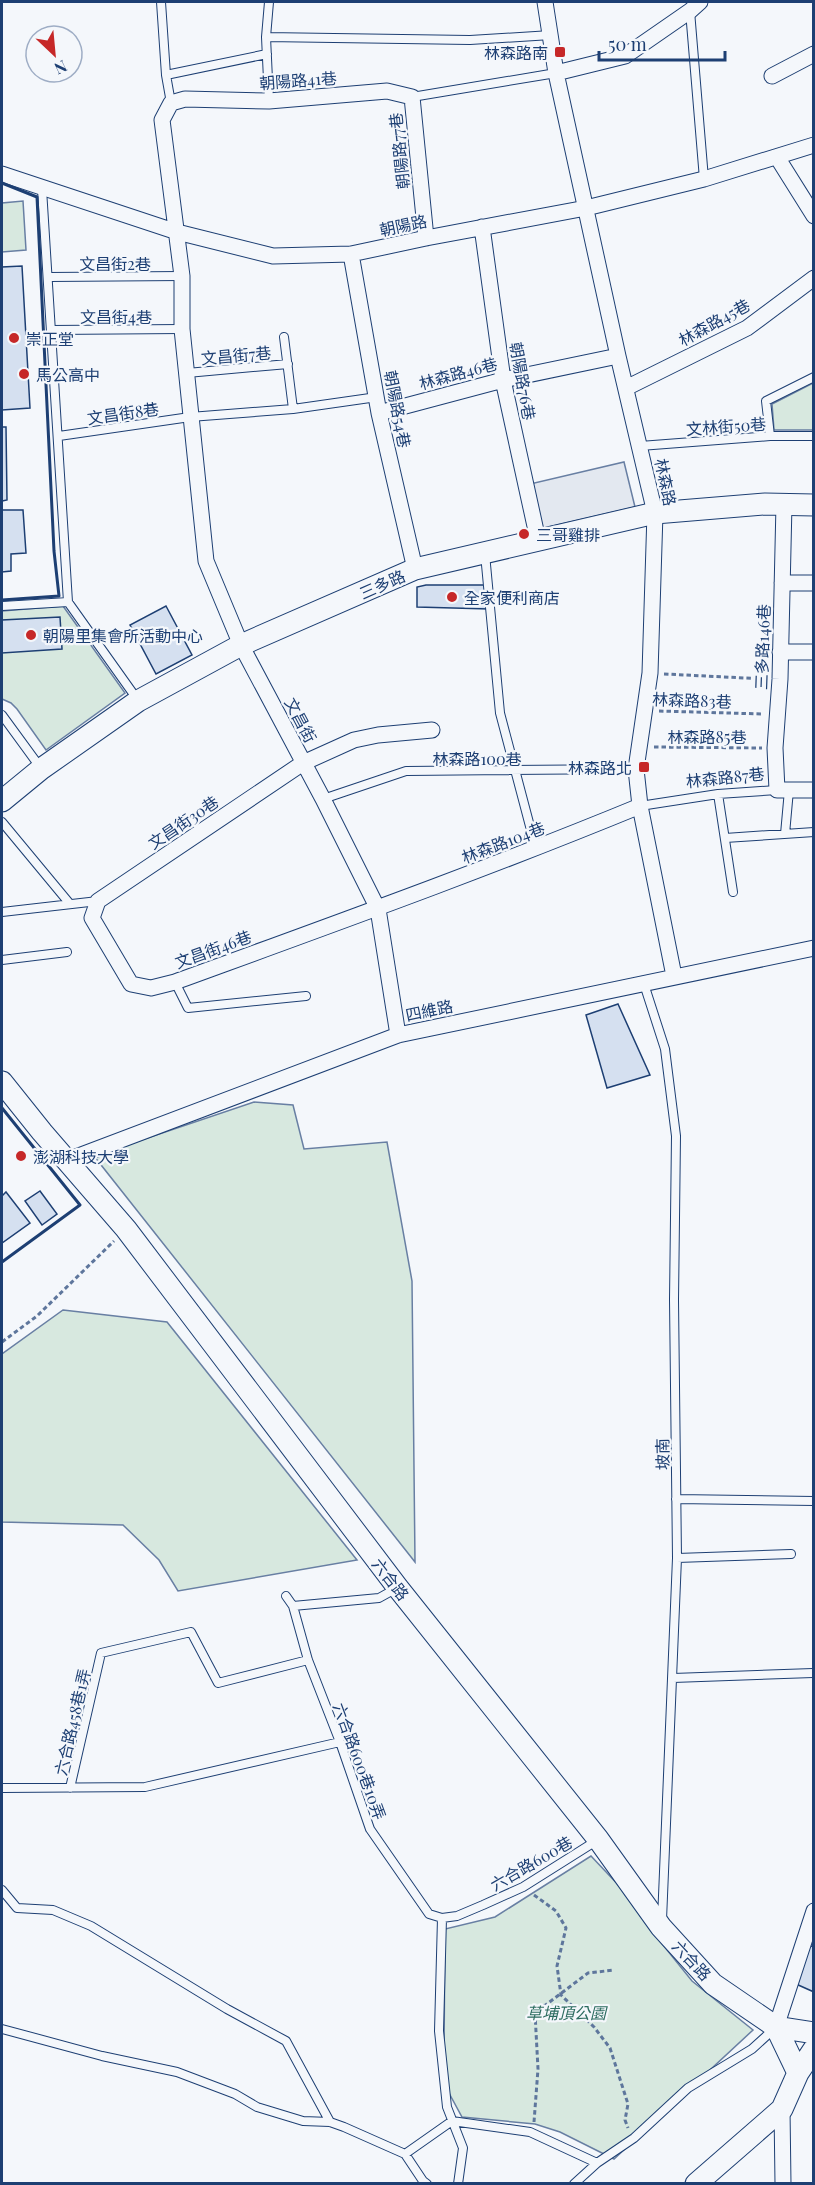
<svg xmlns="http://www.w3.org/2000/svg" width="815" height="2185" font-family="'Playfair Display','Noto Sans TC',serif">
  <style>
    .green { fill: #d7e8df; stroke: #687fa3; stroke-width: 1.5 }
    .parking { fill: #e3e8f0; stroke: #687fa3; stroke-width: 1.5 }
    .building { fill: #d5e0f0; stroke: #1d3f73; stroke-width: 1.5 }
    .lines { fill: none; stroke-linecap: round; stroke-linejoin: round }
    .lane-casing { stroke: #1d3f73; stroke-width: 10 }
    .street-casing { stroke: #1d3f73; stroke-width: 17 }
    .secondary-casing { stroke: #1d3f73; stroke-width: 23 }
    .path { stroke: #5e769c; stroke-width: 3; stroke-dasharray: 4.5 3; stroke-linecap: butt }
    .lane { stroke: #f4f7fb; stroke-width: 8 }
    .street { stroke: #f4f7fb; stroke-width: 15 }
    .secondary { stroke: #f4f7fb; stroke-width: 21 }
    .wall { stroke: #1d3f73; stroke-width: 3 }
    .poi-dot { fill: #c62828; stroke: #f4f7fb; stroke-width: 2 }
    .labels { text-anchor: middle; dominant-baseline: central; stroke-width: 4.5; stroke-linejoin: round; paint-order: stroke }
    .poi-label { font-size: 16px; fill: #1d3f73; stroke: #f4f7fb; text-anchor: start }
    .street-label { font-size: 16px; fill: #1d3f73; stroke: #f4f7fb }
    .park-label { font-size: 16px; font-style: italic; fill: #2c6c60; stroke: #f4f7fb }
  </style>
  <rect width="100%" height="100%" fill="#f4f7fb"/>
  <path class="green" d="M23 201 26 250 2 252V203Z
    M813 383V430H774L772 404Z
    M63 606 125 693 46 750 17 709 11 703 2 699V611Z
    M254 1102 293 1105 304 1149 387 1142 412 1281 415 1562 94 1156Z
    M63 1310 167 1322 357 1560 178 1591 159 1560 123 1525 2 1522V1354Z
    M591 1856 624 1891 655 1935 692 1981 753 2030 614 2159 560 2132 535 2124 462 2117 449 2093 444 2054 445 1929 495 1917Z"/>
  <path class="parking" d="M624 462 635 507 540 529 530 484Z"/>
  <path class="building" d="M22 266 30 408 2 410V267Z
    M2 427H6L7 500 2 501Z
    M2 510H23L26 553 11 554V571L2 572Z
    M426 585H485L489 609 417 607V587Z
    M166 606 192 655 156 674 130 625Z
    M60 617 62 649 2 653V620Z
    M618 1004 650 1075 607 1088 586 1015Z
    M40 1191 57 1214 42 1225 25 1201Z
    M6 1192 30 1223 2 1243V1196Z
    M805 1944 814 1947V1992L796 1984Z"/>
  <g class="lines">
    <defs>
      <path id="lane" d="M161 2 166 75 171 103
        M690 11 704 179
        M266 37 470 40 551 35
        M166 75 267 54
        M412 97 556 73
        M269 101 266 37 269 2
        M42 189 68 602 137 699
        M49 277 182 276
        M51 330 182 329
        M284 337 293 409
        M187 373 288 364
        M59 436 190 417 293 409 377 397
        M770 436 766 401 814 377
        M640 446 770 436H814
        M485 554 500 713 536 849
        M2 606 68 602
        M2 715 40 767
        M718 794 733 892
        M323 799 406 771 636 769
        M640 806 718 794 777 790
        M2 822 70 904
        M785 834 789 790
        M725 838 814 832
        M2 912 98 901
        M2 960 67 952
        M175 982 188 1008 306 996
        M644 984 665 1049 676 1136 674 1300 677 1558 662 1920
        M676 1499 814 1501
        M677 1558 791 1554
        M286 1596 293 1606 308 1660 340 1742 370 1829 429 1914 442 1918 457 1916 483 1905 523 1887 596 1841
        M293 1606 379 1598 397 1588
        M673 1678 813 1673
        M2 1788 145 1787 340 1742
        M70 1788 101 1653 191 1632 218 1683 308 1660
        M2 1890 17 1908 53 1910 91 1926 227 2009 286 2041 330 2122
        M442 1918 439 2031 447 2107 463 2148 458 2184
        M2 2029 102 2056 177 2072 235 2094 257 2107 303 2121 330 2122 344 2127 405 2154 423 2181 427 2184
        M405 2154 452 2121 530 2132 597 2163
        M574 2184 597 2163 634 2138 688 2088 752 2049 775 2028"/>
      <path id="street" d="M545 2 556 73 618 356 655 513 650 673 636 769 640 806 674 976
        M556 73 625 56 690 11 700 2
        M772 76 814 54
        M777 157 814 216
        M2 174 177 232 273 256 351 254 426 238 586 208 704 179 814 145
        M482 227 503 380 538 540
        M351 254 379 413 415 569
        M626 388 747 328 814 278
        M379 413 503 380 618 356
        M784 504 780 679 775 748 777 790H814
        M782 583H814
        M780 652H814
        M432 730 378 735 354 740 303 763 98 901 92 918 131 984 151 988 175 982C331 925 487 869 640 806
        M398 1035 378 909 323 799 241 645 206 561 182 329V276L162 120 171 103 185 99 269 101 387 91 412 97 426 238
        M68 1160 398 1035 814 948
        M776 2027 814 1911
        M782 2109 783 2184"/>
      <path id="secondary" d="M2 801 41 769 138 701 241 645 415 569 655 513 765 504 814 505
        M2 1082 42 1132 126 1229 398 1588 598 1839 661 1927 713 1984 776 2027 814 2033
        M776 2027 798 2073
        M696 2184 782 2109 798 2073 814 2049"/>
    </defs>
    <use href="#lane" class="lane-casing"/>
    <use href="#street" class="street-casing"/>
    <use href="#secondary" class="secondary-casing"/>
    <path class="path" d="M664 674 766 679
      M659 711 763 714
      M654 747 762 748
      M2 1342 37 1316 114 1241
      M534 1895 556 1911 566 1928 557 1966 561 1995 594 2027 610 2048 628 2104 625 2120 628 2128
      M534 2122 538 2069 535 2013 588 1973 614 1970"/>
    <use href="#lane" class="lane"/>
    <use href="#street" class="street"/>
    <use href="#secondary" class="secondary"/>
    <path class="wall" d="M2 183 37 197 54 551 59 596 2 600
      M2 1108 80 1205 2 1262"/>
  </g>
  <g class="poi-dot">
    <rect x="554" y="46" width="12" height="12" rx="3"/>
    <circle cx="14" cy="338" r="6"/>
    <circle cx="24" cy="374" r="6"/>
    <circle cx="524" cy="534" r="6"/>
    <circle cx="452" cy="597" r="6"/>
    <circle cx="31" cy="635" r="6"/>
    <rect x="638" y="761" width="12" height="12" rx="3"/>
    <circle cx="21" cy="1156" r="6"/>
  </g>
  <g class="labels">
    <g class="poi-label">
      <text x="548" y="52" text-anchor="end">林森路南</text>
      <text x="26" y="338">崇正堂</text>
      <text x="36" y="374">馬公高中</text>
      <text x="536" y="534">三哥雞排</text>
      <text x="464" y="597">全家便利商店</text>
      <text x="43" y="635">朝陽里集會所活動中心</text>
      <text x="632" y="767" text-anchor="end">林森路北</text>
      <text x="33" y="1156">澎湖科技大學</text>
    </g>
    <g class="street-label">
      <text transform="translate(298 80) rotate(-4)">朝陽路41巷</text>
      <text transform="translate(399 151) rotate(-96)">朝陽路77巷</text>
      <text transform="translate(403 225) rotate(-12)">朝陽路</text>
      <text x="115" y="263">文昌街2巷</text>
      <text x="116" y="316">文昌街4巷</text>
      <text transform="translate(714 322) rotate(-29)">林森路45巷</text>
      <text transform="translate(236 355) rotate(-5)">文昌街7巷</text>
      <text transform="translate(458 373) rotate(-15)">林森路46巷</text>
      <text transform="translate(523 381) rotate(80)">朝陽路76巷</text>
      <text transform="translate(398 409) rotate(79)">朝陽路54巷</text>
      <text transform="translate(123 413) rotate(-8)">文昌街8巷</text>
      <text transform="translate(726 426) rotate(-4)">文林街50巷</text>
      <text transform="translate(666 482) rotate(78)">林森路</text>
      <text transform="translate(382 584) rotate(-24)">三多路</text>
      <text transform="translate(762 647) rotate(-88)">三多路146巷</text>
      <text transform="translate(692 700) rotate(2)">林森路83巷</text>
      <text transform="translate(301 720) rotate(62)">文昌街</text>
      <text x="707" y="736">林森路85巷</text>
      <text x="477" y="758">林森路100巷</text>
      <text transform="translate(725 777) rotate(-6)">林森路87巷</text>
      <text transform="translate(183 822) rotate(-34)">文昌街30巷</text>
      <text transform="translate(503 842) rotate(-21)">林森路104巷</text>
      <text transform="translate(213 949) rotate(-20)">文昌街46巷</text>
      <text transform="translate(429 1010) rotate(-12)">四維路</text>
      <text transform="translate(662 1454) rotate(-91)">坡南</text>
      <text transform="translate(391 1579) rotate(52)">六合路</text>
      <text transform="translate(72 1722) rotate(-77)">六合路458巷1弄</text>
      <text transform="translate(360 1761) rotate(70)">六合路600巷10弄</text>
      <text transform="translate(531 1863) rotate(-30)">六合路600巷</text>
      <text transform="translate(692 1960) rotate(47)">六合路</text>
    </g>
    <g class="park-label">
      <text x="566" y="2012">草埔頂公園</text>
    </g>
  </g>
  <rect width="815" height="2185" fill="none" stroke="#1d3f73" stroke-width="6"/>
  <g transform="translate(54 54) rotate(154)"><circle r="28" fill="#f4f7fb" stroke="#9eadc5" stroke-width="1.5"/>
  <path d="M0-4.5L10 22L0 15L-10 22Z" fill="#c62828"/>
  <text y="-9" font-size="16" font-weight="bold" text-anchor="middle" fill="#1d3f73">N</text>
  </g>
  <path d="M599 51v9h126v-9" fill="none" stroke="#1d3f73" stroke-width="3"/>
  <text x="608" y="51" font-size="18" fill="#1d3f73" stroke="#f4f7fb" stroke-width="4.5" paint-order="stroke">50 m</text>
</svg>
